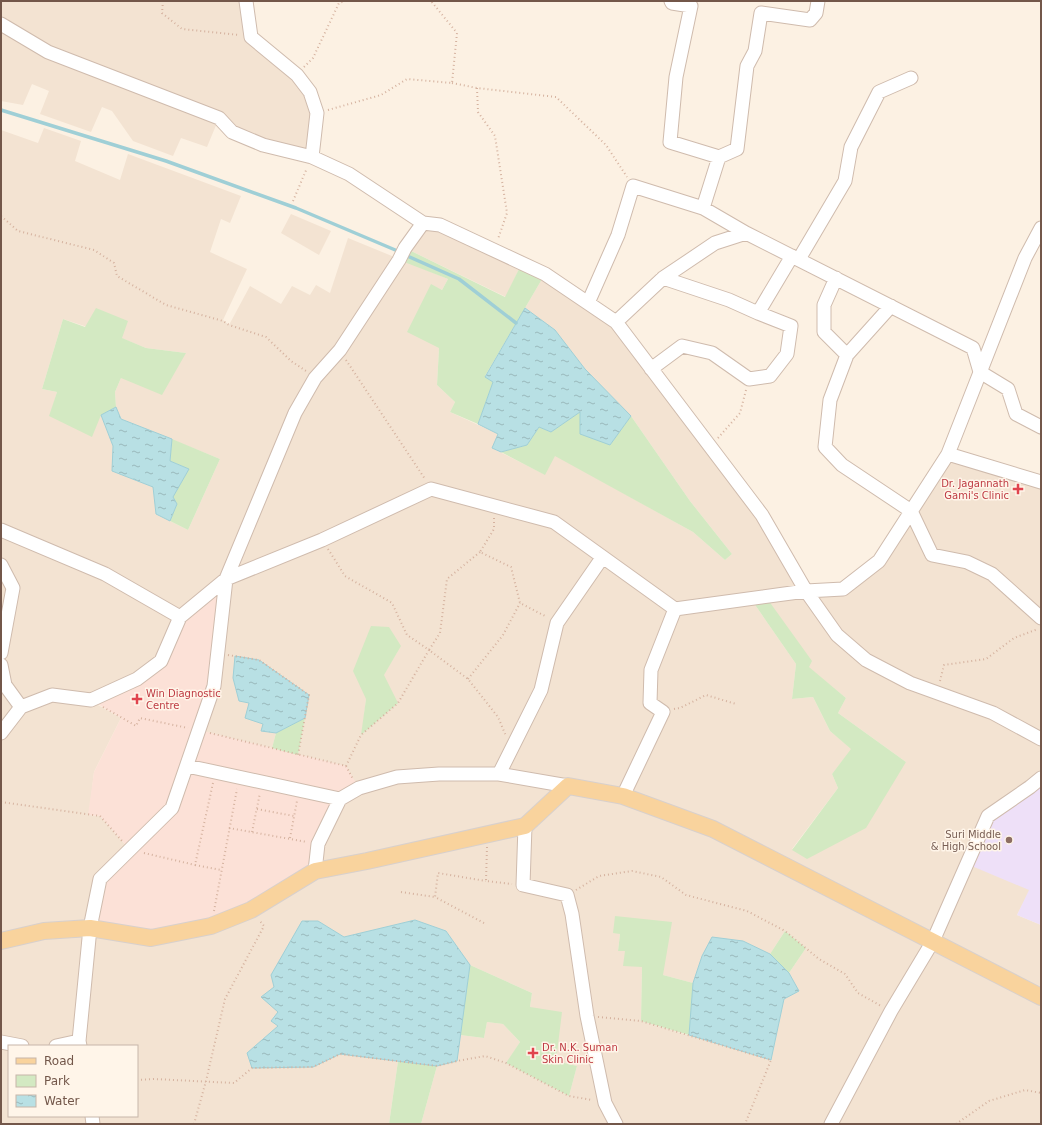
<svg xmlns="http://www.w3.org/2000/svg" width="1042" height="1125" font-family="'DejaVu Sans',sans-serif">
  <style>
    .residential { fill: #f3e3d2; fill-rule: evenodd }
    .commercial { fill: #fce1d7 }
    .education { fill: #eee0f8 }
    .green { fill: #d3e9c2 }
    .water { fill: url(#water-ripples); stroke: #9fcfd6 }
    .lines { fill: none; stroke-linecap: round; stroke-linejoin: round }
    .stream { stroke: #9fcfd6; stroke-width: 3.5 }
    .minor-casing { stroke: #cfbbad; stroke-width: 15 }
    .major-casing { stroke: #d8d0cc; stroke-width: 18 }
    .path { stroke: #d5b29f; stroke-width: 2; stroke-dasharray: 1 3; stroke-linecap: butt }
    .minor { stroke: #fff; stroke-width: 13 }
    .major { stroke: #f9d39d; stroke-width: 16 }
    .health-dot { fill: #e0444e; stroke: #fff5e9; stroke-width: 1.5 }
    .education-dot { fill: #8d6e63; stroke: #fff5e9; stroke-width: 1.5 }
    .labels { text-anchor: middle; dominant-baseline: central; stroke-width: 3; stroke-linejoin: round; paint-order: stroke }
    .health-label { font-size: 10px; fill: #be3a42; stroke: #fff5e9; text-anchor: start }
    .education-label { font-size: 10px; fill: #785e54; stroke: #fff5e9; text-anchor: end }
  </style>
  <defs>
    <pattern id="water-ripples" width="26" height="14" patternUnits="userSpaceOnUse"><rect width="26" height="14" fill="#b8e0e4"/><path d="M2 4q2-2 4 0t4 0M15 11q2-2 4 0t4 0" fill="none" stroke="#9ab8bb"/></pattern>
  </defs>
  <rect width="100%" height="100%" fill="#fcf1e3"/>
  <path class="residential" d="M1 1H246L251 37 310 92 312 157 263 145 219 118 207 147 181 138 173 156 133 141 112 111 102 107 91 132 40 114 49 91 32 84 23 105 1 101Z
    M44 128 81 141 75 161 120 180 128 154 241 196 230 223 221 219 210 252 247 269 223 320 229 325 250 286 281 304 292 286 310 295 316 285 330 293 348 238 448 279 442 290 431 285 439 348 437 385 455 402 450 412 498 434 492 448 544 474 555 455 693 532 725 560 732 554 690 501 631 416 585 369 555 330 525 308 545 274 616 322 762 515 806 591 843 589 879 561 948 454 1041 482V778L1030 890 1017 915 1041 925V1124H421L437 1066 457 1061 460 1035 484 1038 487 1022 503 1024 520 1042 507 1063 569 1096 577 1066 556 1061 530 1007 532 993 470 965 446 931 415 920 344 937 318 921 275 987 278 1012V1026L313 1067 340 1054 398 1061 389 1124H1V288L2 283H1V130L38 143ZM63 319 121 338 146 348 186 353 121 378 115 392 116 407 121 419 220 459 188 530 156 514 153 487 112 471 113 446 101 415 50 416 57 392 42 389ZM751 599 808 667 846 698 838 713 906 762 792 849 838 788 832 774 852 749 830 731 813 697 792 699 796 664ZM401 646 383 675 362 734 366 699ZM161 661 199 731 272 748 276 733 262 731 263 724 249 703 239 701 233 678 309 695 298 755 345 766 130 850 100 816 89 815 94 772 121 718 91 701ZM785 931 806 948 789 973 799 991 784 999 771 1060 641 1021 642 967 625 950 618 951 620 934 663 975 693 983 702 956 743 941 770 954ZM9 1046H137V1116H9Z
    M291 214 331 231 319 255 281 233Z
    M423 223 522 263 506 297 405 248Z"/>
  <path class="commercial" d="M226 579 214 686 199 730 346 766 359 788 339 800 315 871 251 910 151 938 90 928 100 879 130 850 100 816 88 815 94 772 121 718 91 700 161 661 180 617Z"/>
  <path class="education" d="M1041 778V925L1017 915 1029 890 967 864 988 816Z"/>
  <path class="green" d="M405 248 505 297 522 263 545 274 485 376 493 382 478 424 450 412 455 402 437 385 439 348 407 332 431 284 442 290 448 279 399 260Z
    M96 308 128 321 122 338 146 348 186 353 162 395 121 378 115 392 116 407 101 415 92 437 49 416 57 392 42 389 63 319 85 327Z
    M581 411 610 445 631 416 690 501 732 554 725 560 693 532 555 456 545 475 501 452 527 445 539 427 551 432Z
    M172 439 220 459 188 530 170 521 177 504 173 497 189 469 170 461Z
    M766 597 812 661 809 667 846 698 838 713 906 762 866 828 807 859 792 850 838 788 832 774 851 749 830 731 813 697 792 699 796 664 751 599Z
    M371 626 389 627 401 646 384 675 398 703 361 735 366 699 353 671Z
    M305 718 298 755 272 748 276 733Z
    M615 916 672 922 663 975 693 983 689 1035 641 1021 642 967 623 966 625 951H618L620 934 613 933Z
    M785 931 806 948 789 973 770 954Z
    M470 965 532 993 530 1007 562 1012 556 1061 577 1066 569 1096 506 1063 520 1042 503 1024 487 1022 484 1038 460 1035Z
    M398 1061 437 1066 421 1124H389Z"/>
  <path class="water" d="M525 308 555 330 585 369 631 416 610 445 580 434V412L551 432 539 427 527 445 501 452 492 448 498 434 478 424 493 382 485 377Z
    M116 407 121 419 172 439 170 461 189 469 173 497 177 504 170 521 156 514 153 487 112 471 113 446 101 415Z
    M235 656 259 660 309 695 305 718 276 733 261 731 263 724 245 718 249 703 239 701 233 678Z
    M415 920 446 931 470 965 457 1061 437 1066 340 1054 313 1067 252 1068 247 1053 278 1026 271 1021 278 1012 261 997 274 987 271 975 302 921H318L344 937Z
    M712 937 743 941 770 954 789 973 799 991 784 999 771 1060 689 1035 693 983 702 956Z"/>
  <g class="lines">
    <path class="stream" d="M1 110 166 161 296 208 400 252
      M405 255 459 279 516 323"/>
    <defs>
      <path id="minor" d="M246 1 251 37 297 75 310 92 317 113 312 157
        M671 1 672 3 691 6 676 77 670 142 719 157 703 208
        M1 24 48 52 219 118 232 132 263 145 312 157 349 174 423 223 440 225 545 274 616 322 762 515 806 591 837 635 866 660 910 683 993 713 1041 739
        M719 157 737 149 747 66 755 51 761 13 810 20 816 13 818 1
        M799 259 845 181 851 147 879 92 911 78
        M663 278 729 300 758 313
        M836 278 824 305V332L847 355
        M588 303 618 235 633 186 703 208 746 233 973 348 980 372 1008 389 1016 414 1041 427
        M891 306 847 355 830 400 825 447 842 465 911 511 932 555 967 562 992 574 1041 618
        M616 322 663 278 715 243 746 233
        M651 369 682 346 712 353 749 379 770 376 787 354 791 326 758 313 792 256
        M948 454 1041 482
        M1 530 105 574 180 617
        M1 565 13 588 1 653
        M1 665 5 685 21 707
        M1 733 21 707 52 695 91 700 137 679 161 661 180 617 226 579 322 540 431 489 554 522 675 609 806 591 843 589 879 561 948 454 1025 258 1041 228
        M187 766 340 799
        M499 774 541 690 557 623 602 558
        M623 796 663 712 650 703 651 670 675 609
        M525 826 523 885 567 895 572 914 587 1016 605 1103 616 1124
        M315 871 318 844 340 799 359 788 397 777 439 774H499L568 786
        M1 1042 22 1046
        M56 1046 79 1041
        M80 1046 79 1041 90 928 100 879 172 808 214 686 226 579 295 413 315 378 340 350 399 260 405 248 423 223
        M92 1116 93 1124
        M831 1124 891 1011 933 941 988 816 1030 787 1041 778"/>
      <path id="major" d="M1 941 44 931 90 928 151 938 211 926 251 910 315 871 367 861 525 826 568 786 623 796 713 829 1041 997"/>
    </defs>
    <use href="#minor" class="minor-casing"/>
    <use href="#major" class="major-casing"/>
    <path class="path" d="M163 1 162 13 182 29 239 35
      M304 67 313 58 339 3 345 1
      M452 83 477 88 556 97 606 145 627 177
      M477 88 478 112 495 136 507 213 498 239
      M328 110 381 95 407 79 452 83 457 33 431 1
      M293 201 307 168
      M1 216 18 231 94 250 114 263 117 276 166 305 223 321 229 325 266 337 291 361 306 371
      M346 360 425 479
      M718 438 740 413 746 390
      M494 518V529L480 552 511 567 520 603 547 617
      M328 549 345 576 392 603 407 635 429 650 398 703 361 735 346 766
      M480 552 447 579 440 633 429 650 468 679 498 717 506 736
      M228 655 259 660 309 695 298 755
      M468 679 503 635 520 603
      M940 681 944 665 986 659 1014 638 1038 629
      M103 707 136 726 140 718 188 728
      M674 709 680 708 706 695 736 704
      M210 733 346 766 353 779
      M213 783 195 865 221 870
      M1 802 100 816 122 841
      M257 809 294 816
      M229 828 307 842
      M252 832 260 793
      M290 838 297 801
      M487 847 486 881 512 884
      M144 853 195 865
      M576 890 599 876 632 871 661 877 686 895 747 911 785 931 819 959 845 974 858 993 881 1006
      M401 892 435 897
      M214 911 237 789
      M484 923 435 897 438 873 486 881
      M598 1017 641 1021 771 1060 745 1124
      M137 1080 154 1079 234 1083 252 1068 313 1067 340 1054 437 1066 457 1061 485 1056 506 1063 569 1096 592 1100
      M194 1124 206 1081 225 999 264 926 260 921
      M956 1124 989 1101 1025 1090 1041 1093"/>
    <use href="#minor" class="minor"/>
    <use href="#major" class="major"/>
  </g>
  <g class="health-dot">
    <path d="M1016 483h4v4h4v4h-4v4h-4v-4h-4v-4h4z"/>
    <path d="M135 693h4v4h4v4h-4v4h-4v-4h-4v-4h4z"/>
    <path d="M531 1047h4v4h4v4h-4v4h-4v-4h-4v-4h4z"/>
  </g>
  <circle class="education-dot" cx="1009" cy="840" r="4"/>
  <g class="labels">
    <g class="health-label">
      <text x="1009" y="483" text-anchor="end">Dr. Jagannath<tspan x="1009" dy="12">Gami's Clinic</tspan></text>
      <text x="146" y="693">Win Diagnostic<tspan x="146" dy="12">Centre</tspan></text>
      <text x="542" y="1047">Dr. N.K. Suman<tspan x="542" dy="12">Skin Clinic</tspan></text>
    </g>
    <g class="education-label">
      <text x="1001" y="834">Suri Middle<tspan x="1001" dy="12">&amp; High School</tspan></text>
    </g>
  </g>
  <rect width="1042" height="1125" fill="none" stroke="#73574a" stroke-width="4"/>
  <rect x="8" y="1045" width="130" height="72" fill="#fff5e9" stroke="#c7b6a9"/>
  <rect x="16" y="1058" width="20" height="6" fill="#f9d39d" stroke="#c7b6a9"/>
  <text x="44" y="1065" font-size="12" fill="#73574a">Road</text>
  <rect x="16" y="1075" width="20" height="12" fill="#d3e9c2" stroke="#c7b6a9"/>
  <text x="44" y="1085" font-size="12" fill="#73574a">Park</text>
  <rect x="16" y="1095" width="20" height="12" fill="url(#water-ripples)" stroke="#c7b6a9"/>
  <text x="44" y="1105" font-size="12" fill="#73574a">Water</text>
</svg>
